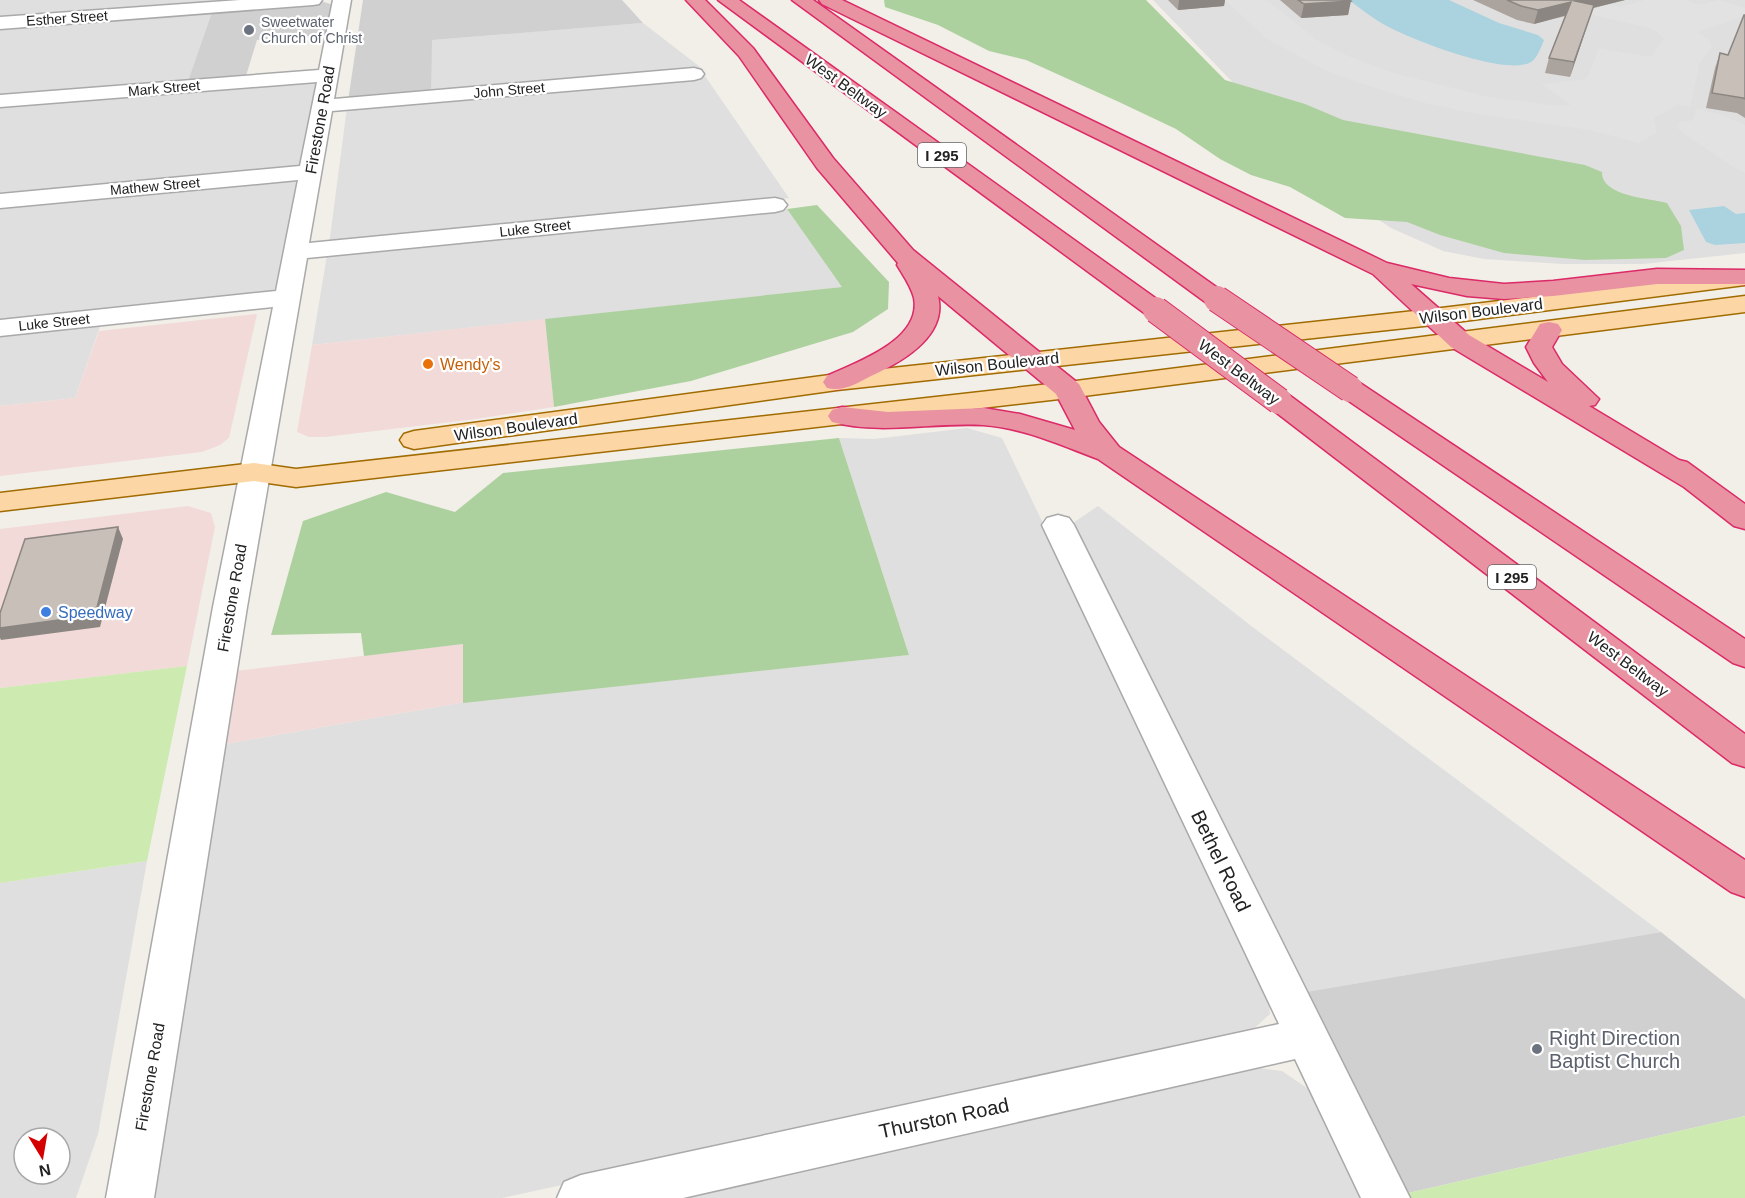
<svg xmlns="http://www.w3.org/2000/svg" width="1745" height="1198" font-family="Arial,sans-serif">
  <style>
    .residential { fill: #e0dfdf; fill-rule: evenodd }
    .commercial { fill: #f2dad9 }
    .religious { fill: #d0d0d0 }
    .grass { fill: #cdebb0 }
    .forest { fill: #add19e }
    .parking { fill: #e2e2e2 }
    .water { fill: #aad3df }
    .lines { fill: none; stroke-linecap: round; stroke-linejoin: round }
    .minor-casing { stroke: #a9a9a9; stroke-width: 3 }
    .major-casing { stroke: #a06b00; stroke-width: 3 }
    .highway-casing { stroke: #dc2a67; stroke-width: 3 }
    .minor { fill: #fff; fill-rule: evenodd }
    .major { fill: #fcd6a4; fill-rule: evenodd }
    .highway { fill: #e892a2; fill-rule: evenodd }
    .highway-bridge-casing { stroke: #dc2a67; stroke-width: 28; stroke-linecap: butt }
    .highway-bridge { stroke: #e892a2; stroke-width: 26 }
    .wall { fill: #aba49e }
    .shaded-wall { fill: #8b8681 }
    .building { fill: #c7bfb8; stroke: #8b8681; stroke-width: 1.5 }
    .worship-dot { fill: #6b7280; stroke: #fff; stroke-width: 2 }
    .food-dot { fill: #e8710a; stroke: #fff; stroke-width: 2 }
    .shop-dot { fill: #3f7fe0; stroke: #fff; stroke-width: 2 }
    .labels { text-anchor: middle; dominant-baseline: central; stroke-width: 4.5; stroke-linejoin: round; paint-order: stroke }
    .far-street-label { font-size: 14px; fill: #222; stroke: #fff }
    .far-worship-label { font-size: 14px; fill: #5b616d; stroke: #fff; text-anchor: start }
    .shield { fill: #fff; stroke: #646464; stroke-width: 1.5 }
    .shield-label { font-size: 15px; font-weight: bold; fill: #222 }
    .street-label { font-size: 16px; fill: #222; stroke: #fff }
    .food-label { font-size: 16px; fill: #c56008; stroke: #fff; text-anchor: start }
    .shop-label { font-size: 16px; fill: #366cbe; stroke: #fff; text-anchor: start }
    .near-street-label { font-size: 20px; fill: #222; stroke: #fff }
    .near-worship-label { font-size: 20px; fill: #5b616d; stroke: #fff; text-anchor: start }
  </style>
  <rect width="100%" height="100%" fill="#f2efe9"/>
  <path class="residential" d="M0 0H281L0 20Z
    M1153 0H1745V253L1643 264H1563L1484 259 1443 251 1391 228 1344 197Z
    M213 9 187 84 0 99V24Z
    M643 23 704 70 431 94V40Z
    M705 76 789 198 329 245 347 107Z
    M313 81 318 84 302 165 0 194V105Z
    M295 179 298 184 277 286 272 292 0 323V204Z
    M787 209 843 287 312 345 327 255Z
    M102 321 75 398 0 406V331Z
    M967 428 1002 438 1267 989 1270 1014 1247 1035 502 1198H150L225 744 465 702 909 655 839 438 874 439Z
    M1098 506 1250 625 1661 932 1300 993 1134 642 1067 527Z
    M147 861 98 1134 76 1198H0V883ZM24 1138H60V1174H24Z
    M1252 1067 1282 1071 1310 1090 1331 1118 1369 1198H662Z"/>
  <path class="commercial" d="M257 314 229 438 220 445 202 452 0 476V406L75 398 99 331Z
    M545 319 554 407 476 419 325 437H309L297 432 312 345Z
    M188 506 211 513 215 527 187 666 0 688V529Z
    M463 644 465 702 225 744 236 671Z"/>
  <path class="religious" d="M363 0H622L643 23 432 40 431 94 348 101Z
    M321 1 333 5 326 35 257 40 245 79 187 84 213 9Z
    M1661 932 1745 999V1116L1404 1194 1300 993Z"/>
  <path class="grass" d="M187 666 147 861 0 883V688Z
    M1745 1116V1198H1406L1404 1194Z"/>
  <path class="forest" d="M884 0H1146L1225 80 1305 104 1343 120 1585 165 1602 172C1601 196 1648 198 1667 203L1681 226 1684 250 1666 258 1585 260 1504 253 1440 235 1407 222 1345 218 1290 187 1251 175 1220 159 1176 129 1119 102 1026 60 989 51 938 25 885 7Z
    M817 205 889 282 888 309 853 332 691 381 554 407 545 319 842 287 787 209Z
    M839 438 909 655 463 703V644L364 656 361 633 271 635 303 521 386 492 455 512 503 473Z"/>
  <path class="parking" d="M1225 0H1267L1317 40 1343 54 1387 71 1488 97 1559 106 1571 105 1541 84 1583 80 1588 77 1599 48 1651 57 1664 39 1657 31 1646 27 1588 14 1592 0 1621 7 1645 0H1685L1701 5 1719 0 1745 8V16L1698 32 1710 41 1712 48 1700 62 1690 106 1677 105 1654 118 1657 132 1639 143 1590 130 1478 114 1425 103 1360 83 1325 70 1267 39Z
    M1696 109 1720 114 1745 125V173L1730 165 1679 130 1678 123 1693 120Z"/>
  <path class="water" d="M1349 0H1449L1499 23 1538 35 1544 40C1541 47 1537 60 1529 63 1502 75 1409 39 1383 24 1371 17 1360 8 1349 0Z
    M1724 206 1736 214 1745 213V243L1715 245 1706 242 1689 210Z"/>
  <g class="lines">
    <defs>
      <path id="minor" d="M240 0H322L319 4 313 5 0 29V17Z
        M333 0H351L334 99 694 68 701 70 704 74 701 78 694 80 332 111 309 243 775 198 783 200 787 205 783 210 775 212 307 258 247 607 154 1198H106L213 607 273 307 0 336V320L276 291 298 180 0 208V194L300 166 317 82 0 107V95L319 70Z
        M1058 515 1069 518 1074 525 1410 1198H1361L1295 1059 683 1198H557L564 1182 581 1175 1279 1024 1042 525 1047 518Z"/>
      <path id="major" d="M1745 271V285L1433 325 837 390 414 449 404 446 400 440 404 434 414 431 837 374 1433 309Z
        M1745 296V312L1068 398 296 487 254 481 0 511V493L254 463 296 469 1068 382Z"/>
      <path id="highway" d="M686 0H705L753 48 833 158 913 250 1079 384 1099 422 1119 447 1745 860V897L1731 892 1098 459C1060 445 1024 428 983 425 932 422 883 435 832 422L828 416 832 410 842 407 888 412 984 408 1020 414 1075 430 1056 394 938 296C948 336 902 362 871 376 857 383 844 392 827 388L823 382 827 376C857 362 922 340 914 298 911 286 903 275 897 265L898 263 817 168 739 56Z
        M718 0H739L1165 305 1169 310 1165 315 1156 318 1147 315Z
        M792 0H813L1226 294 1230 299 1226 304 1217 307 1208 304Z
        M819 0H842L1387 263 1449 278 1504 284 1553 281 1657 269 1745 270V284H1657L1553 296 1504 299 1467 296 1411 284 1469 335 1548 382 1534 363 1526 347 1540 324 1549 322 1558 324 1562 330 1552 347 1562 364 1599 399 1595 405 1589 406 1679 460 1687 462 1745 504V529L1734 526 1684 487 1451 347 1373 274 822 4Z
        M1350 381 1360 383 1745 639V667L1733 663 1340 395 1336 389 1340 383Z
        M1279 393 1289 395 1745 734V767L1732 763 1269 407 1265 401 1269 395Z"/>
    </defs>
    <use href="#minor" class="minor-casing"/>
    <use href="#major" class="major-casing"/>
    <use href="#highway" class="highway-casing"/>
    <use href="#minor" class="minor"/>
    <use href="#major" class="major"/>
    <use href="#highway" class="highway"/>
    <defs>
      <path id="highway-bridge" d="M1217 299 1350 389
        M1156 310 1279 401"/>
    </defs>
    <use href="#highway-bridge" class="highway-bridge-casing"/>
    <use href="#highway-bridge" class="highway-bridge"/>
  </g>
  <path class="wall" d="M1168 0H1225L1224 6 1178 10Z
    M1280 0H1350L1348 15 1301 18Z
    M1473 0H1625L1593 8 1570 77 1545 73 1549 58 1565 16 1534 24 1517 20Z
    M1745 15V118L1737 113 1706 108 1715 68 1720 53 1728 55Z"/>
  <path class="shaded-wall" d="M1179 0H1225L1224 6 1178 10Z
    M1577 0H1625L1593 8 1570 77 1574 62 1575 1Z
    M1351 1 1348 15 1301 18 1304 4Z
    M1571 2 1567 15 1534 24 1538 10Z
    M118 527 123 539 100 627 1 640 0 638V628Z"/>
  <path class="building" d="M1298 0H1350L1351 1 1304 4Z
    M1507 0H1577L1575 1 1594 5 1574 62 1549 58 1571 2 1538 10 1521 6Z
    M1744 15H1745V99L1743 98 1712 93 1720 53 1728 55Z
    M118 527 95 615 0 628V613L25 539Z"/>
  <g class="worship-dot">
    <circle cx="249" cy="30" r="6"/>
    <circle cx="1537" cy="1049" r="6"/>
  </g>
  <circle class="food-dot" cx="428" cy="364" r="6"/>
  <circle class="shop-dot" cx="46" cy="612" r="6"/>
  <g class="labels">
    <g class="far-street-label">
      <text transform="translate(67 18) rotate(-4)">Esther Street</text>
      <text transform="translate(164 88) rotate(-5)">Mark Street</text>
      <text transform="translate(509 90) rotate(-5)">John Street</text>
      <text transform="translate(155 186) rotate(-5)">Mathew Street</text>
      <text transform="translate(535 228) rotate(-6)">Luke Street</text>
      <text transform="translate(54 322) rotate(-6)">Luke Street</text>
    </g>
    <g class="far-worship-label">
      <text x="261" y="22">Sweetwater<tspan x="261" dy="16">Church of Christ</tspan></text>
    </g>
    <g class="shield">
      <rect x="918" y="143" width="48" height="24" rx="4.5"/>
      <rect x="1488" y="565" width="48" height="24" rx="4.5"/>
    </g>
    <g class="shield-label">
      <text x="942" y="155">I 295</text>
      <text x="1512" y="577">I 295</text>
    </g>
    <g class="street-label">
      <text transform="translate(846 86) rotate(36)">West Beltway</text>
      <text transform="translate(320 120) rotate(-80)">Firestone Road</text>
      <text transform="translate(1481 311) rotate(-7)">Wilson Boulevard</text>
      <text transform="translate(997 364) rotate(-6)">Wilson Boulevard</text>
      <text transform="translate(1239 372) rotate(37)">West Beltway</text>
      <text transform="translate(516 427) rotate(-8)">Wilson Boulevard</text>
      <text transform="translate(232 598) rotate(-80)">Firestone Road</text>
      <text transform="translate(1628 664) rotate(37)">West Beltway</text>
      <text transform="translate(150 1077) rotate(-80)">Firestone Road</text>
    </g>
    <g class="food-label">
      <text x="440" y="364">Wendy's</text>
    </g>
    <g class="shop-label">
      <text x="58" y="612">Speedway</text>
    </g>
    <g class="near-street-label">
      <text transform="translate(1221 861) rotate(64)">Bethel Road</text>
      <text transform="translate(944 1118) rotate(-12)">Thurston Road</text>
    </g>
    <g class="near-worship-label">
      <text x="1549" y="1038">Right Direction<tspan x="1549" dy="23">Baptist Church</tspan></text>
    </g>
  </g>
  <g transform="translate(42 1156) rotate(169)"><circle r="28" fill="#ffffff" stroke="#a7a7a7" stroke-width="1.5"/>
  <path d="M0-4.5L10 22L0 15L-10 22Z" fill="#d40000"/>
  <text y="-9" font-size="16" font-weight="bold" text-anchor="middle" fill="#222222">N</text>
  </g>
</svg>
